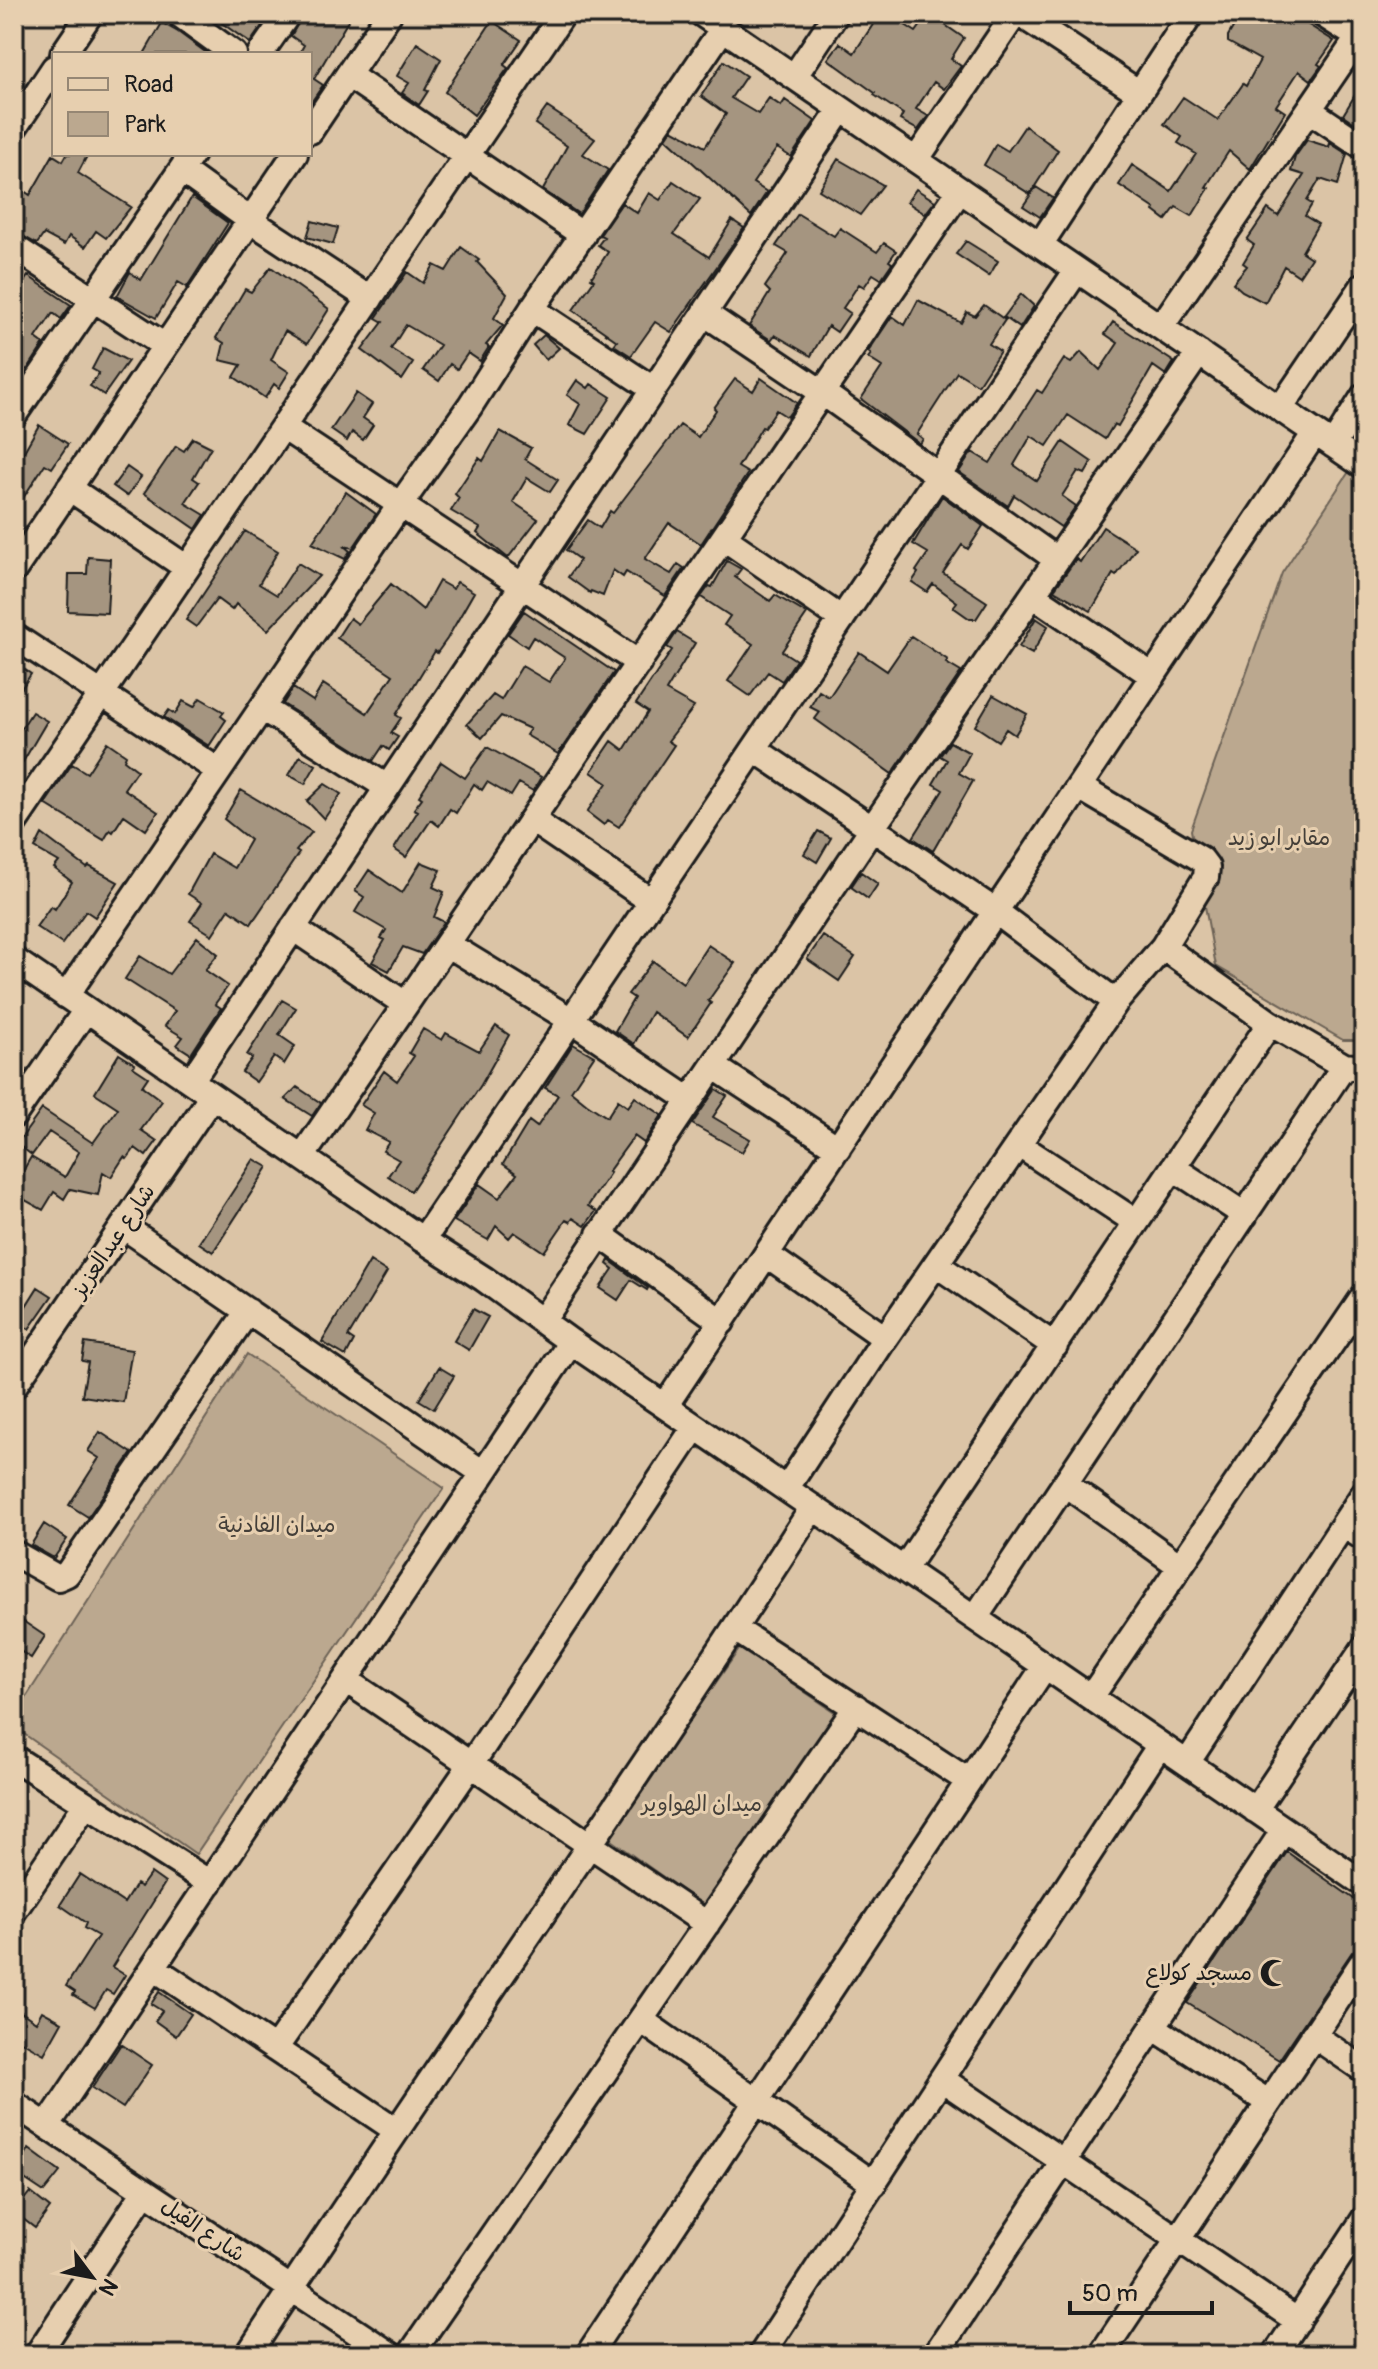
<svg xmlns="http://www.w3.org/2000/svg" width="1378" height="2369" font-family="Pangolin,'Playpen Sans Arabic',sans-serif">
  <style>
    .green { fill: #bba88f; stroke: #6c6256; stroke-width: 2 }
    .building { fill: #a59580; stroke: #1c1c1c; stroke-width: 2 }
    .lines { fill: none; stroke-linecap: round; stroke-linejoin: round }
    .minor-casing { stroke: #1c1c1c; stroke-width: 30 }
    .minor { stroke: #e7cfaf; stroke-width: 24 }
    .labels { text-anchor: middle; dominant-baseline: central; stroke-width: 6; stroke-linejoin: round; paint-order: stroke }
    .park-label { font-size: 22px; fill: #443f39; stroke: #e7cfaf }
    .street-label { font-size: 22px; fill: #1c1c1c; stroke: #e7cfaf }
    .poi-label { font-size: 22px; fill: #1c1c1c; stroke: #e7cfaf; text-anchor: end }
  </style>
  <rect width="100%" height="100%" fill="#dbc4a6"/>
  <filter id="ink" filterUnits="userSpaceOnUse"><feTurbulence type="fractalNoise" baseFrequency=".0125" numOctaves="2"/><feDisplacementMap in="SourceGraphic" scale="16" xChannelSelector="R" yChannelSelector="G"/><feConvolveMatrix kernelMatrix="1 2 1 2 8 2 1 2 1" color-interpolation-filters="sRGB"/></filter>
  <g filter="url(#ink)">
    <path class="green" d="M1364 449V1040H1343L1216 966 1191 830 1282 573Z
      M247 1354 444 1488 196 1854 14 1727V1716Z
      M740 1648 836 1713 703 1905 608 1838Z"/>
    <path class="building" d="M209 14H270L250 43Z
      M303 14H352L314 79 323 85 310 104V54H299L304 45 291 36Z
      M880 14H888L916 32 929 14 964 38 951 59 961 66 944 89 934 82 916 109 928 116 918 130 900 120 903 114 874 95 875 93 828 59 840 43 854 53Z
      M1241 14H1291L1334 41 1318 64 1321 66 1311 80 1299 71 1276 106 1285 112 1250 169 1229 151 1206 187 1209 188 1192 216 1176 207 1166 220 1154 211 1155 209 1119 185 1132 165 1171 191 1196 154 1178 143 1182 137 1164 124 1183 97 1218 120 1243 84 1246 86 1260 60 1228 42V36Z
      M492 21 521 40 504 65 508 68 474 115 445 92Z
      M162 23 178 32 208 54H144Z
      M417 43 441 59 425 90 428 91 419 105 402 93 409 83 397 76Z
      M724 61 746 76 731 98 758 114 769 98 781 106 785 100 815 121 791 157 777 148 753 183 767 192 751 216 666 138 672 129 705 147 726 114 701 96Z
      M1364 80V129L1343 115Z
      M547 107 595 139 583 154 608 170 579 214 543 190 567 146 535 124Z
      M1025 126 1058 150 1030 194 984 165 996 144 1008 151Z
      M1307 140 1329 147 1330 143 1347 154 1338 185 1320 179 1307 201 1312 204 1305 216 1318 224 1302 252 1311 258 1299 276 1284 266 1265 303 1242 291 1233 283 1247 266 1243 263 1254 245 1247 240 1268 209 1278 216 1304 175 1291 171 1295 157Z
      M67 154H88L78 173 131 207 106 238 96 231 85 247 69 236 64 245 44 234 37 244 14 231V184L30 195 53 155 63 161Z
      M838 159 883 185 860 215 819 190Z
      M673 181 700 199 674 234 709 257 732 220 744 228 671 332 655 322 631 356 614 345 617 341 573 310 594 280 591 278 608 252 598 245 604 237 600 235 622 203 637 213 649 193 660 200Z
      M1036 187 1053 198 1040 217 1023 206Z
      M916 189 935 201 925 214 907 202Z
      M192 197 228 223 187 287 178 282 156 318 117 296 130 272 141 280Z
      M798 214 834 236 840 228 877 252 884 243 896 251 889 261 892 263 881 279 873 274 864 287 859 284 843 308 850 313 837 332 828 326 811 356 775 335 771 340 749 326 770 292 765 287 788 253 776 246Z
      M312 221 338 228 333 244 307 237Z
      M966 241 998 261 989 276 956 254Z
      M461 247 479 260 477 262 507 294 494 318 503 325 486 345 489 347 480 361 468 353 457 369 450 364 439 381 423 370 440 345 406 325 391 349 413 363 402 380 362 350 383 322 376 318 407 272 423 283 434 265 446 271Z
      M271 267 329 309 307 344 285 331 271 360 289 372 279 388 274 384 265 398 234 377 241 365 220 360 224 343 216 338 245 289 251 292Z
      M28 276 71 305 61 319 53 313 36 338 44 344 27 370 14 362V296Z
      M1021 294 1034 306 1020 328 1004 317Z
      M918 300 961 323 967 312 975 316 984 305 1005 320 989 344 1000 351 978 385 957 372 917 434 923 439 920 444 861 399 882 367 868 358 871 354 868 352 892 316 905 325Z
      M1113 322 1174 362 1166 375 1153 366 1118 426 1114 424 1105 439 1068 415 1047 446 1031 436 1014 465 1037 481 1063 442 1092 462 1085 474 1078 471 1062 496 1076 506 1061 527 1014 495 1008 506 959 472 972 452 990 463 1037 390 1042 393 1064 359 1071 363 1081 352 1100 370 1118 343 1105 334Z
      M544 335 559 348 546 360 533 345Z
      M103 348 128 361 104 395 90 386 99 373 92 369Z
      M761 378 797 403 787 417 776 410 764 428 762 427 738 467 748 473 701 544 669 523 645 559 671 574 678 564 684 568 665 596 626 572 623 577 613 570 603 596 591 591 590 593 568 577 580 560 566 550 588 520 600 528 610 511 613 513 680 425 698 437 716 410 714 408 735 379 753 391Z
      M577 380 588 388 591 384 611 397 587 434 569 425 580 404 567 395Z
      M356 393 372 404 363 418 373 425 363 440 352 432 347 441 331 430Z
      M39 425 68 444 52 468 45 464 14 512V469Z
      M500 431 531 448 525 459 558 480 550 492 527 478 513 502 538 519 508 558 477 533 480 528 451 511 459 498 455 494 479 458 483 461Z
      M193 438 211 447 193 478 199 482 185 503 205 515 196 529 144 493 176 446 184 451Z
      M127 467 141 477 127 496 113 486Z
      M346 492 376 514 353 548 344 546 350 551 345 559 312 543Z
      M942 496 983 526 968 549 962 545 943 573 987 602 976 619H970L953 607 957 602 933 584 927 592 912 582 918 573 916 571 928 553 913 544Z
      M1103 527 1136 548 1116 576 1113 574 1091 611 1054 590 1076 559 1080 562Z
      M245 531 278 551 259 584 277 595 298 563 319 576 268 630 236 604 232 610 217 599 196 627 186 620Z
      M88 557 110 559 107 613 68 611 69 574H87Z
      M727 561 741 569 735 577 770 601 775 595 807 614 782 651 796 660 782 681 768 672 750 696 728 681 753 644 724 625 730 616 701 597 709 586 712 587Z
      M439 581 453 589 457 582 474 592 447 639 437 653 435 651 396 715 401 718 391 733 398 737 389 750 383 746 373 761 283 704 293 688 313 701 323 684 367 713 393 675 337 638 350 618 358 624 391 584 423 610Z
      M524 611 614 672 558 754 526 735 530 729 501 716 482 738 467 724 493 695 501 700 522 666 549 682 565 658 533 637 527 647 508 634Z
      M1036 618 1048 626 1032 654 1019 647Z
      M677 632 695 643 666 691 694 707 668 741 674 745 619 827 608 820 604 825 587 812 607 783 591 772 612 741 624 750 648 712 636 704 672 650 667 647Z
      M911 636 948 660 946 663 961 672 892 774 815 719 820 712 810 707 819 691 829 697 859 652 887 671Z
      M14 662 31 674 14 700Z
      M993 695 1027 714 1015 735 1006 729 998 741 975 726Z
      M200 698 224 712 221 716 226 720 209 746 164 717 169 710 175 714 183 701 194 707Z
      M32 712 47 721 14 777V729L19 732Z
      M107 742 126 755 124 760 137 770 124 789 158 812 146 830 124 815 113 832 110 830 104 840 45 804 72 764 87 773Z
      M950 742 970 753 959 773 973 781 933 851 913 838 943 790 933 784 947 760 940 756Z
      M487 747 541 777 533 791 519 783 511 796 487 782 482 790 474 784 456 813 450 809 439 826 431 820 406 857 394 849 418 811 414 809 422 798 419 796 441 762 465 778Z
      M300 756 316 765 305 784 289 775Z
      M325 784 341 794 324 819 307 801Z
      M241 790 312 832 296 851 299 853 251 924 229 909 212 935 190 921 202 903 188 894 210 854 234 868 250 840 224 819Z
      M818 831 831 838 817 862 804 854Z
      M42 834 87 868 89 866 118 882 95 917 86 911 62 944 36 927 51 906 55 909 72 882 54 868 59 862 35 848Z
      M421 862 441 870 433 887 444 892 434 917 444 922 422 954 403 947 389 971 372 962 385 940 381 938 386 930 355 912 364 897 355 891 369 870 402 893Z
      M861 872 878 884 868 899 851 887Z
      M823 936 855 957 839 981 807 959Z
      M197 937 218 954 205 970 228 986 215 1004 221 1008 191 1054 177 1045 183 1037 165 1026 175 1011 125 979 140 956 169 974Z
      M708 945 735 963 708 1001 711 1003 688 1037 652 1012 634 1044 615 1031 634 998 628 994 653 961 683 983Z
      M282 1000 296 1008 279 1035 295 1046 284 1064 274 1057 256 1082 242 1072 252 1058 247 1055Z
      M496 1026 509 1035 481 1085 411 1191 388 1176 399 1160 383 1151 389 1142 365 1130 374 1113 361 1105 384 1071 397 1081 414 1056 409 1053 423 1029 442 1040 446 1033 479 1051Z
      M573 1044 594 1056 571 1091 587 1104 607 1117 618 1100 628 1107 635 1097 662 1115 644 1143 634 1136 608 1172 610 1173 588 1206 596 1211 585 1226 573 1218 570 1222 566 1220 544 1252 514 1232 509 1238 496 1226 488 1240 454 1221 479 1184 499 1198 517 1174 503 1164 529 1121 537 1127 558 1095 545 1088Z
      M119 1054 135 1064 133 1067 148 1077 142 1086 162 1101 141 1130 157 1141 146 1156 135 1148 127 1159 124 1157 111 1177 103 1172 98 1195 70 1189 64 1199 54 1192 43 1210 14 1194V1186L31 1157 65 1177 79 1152 49 1132 32 1155 17 1144 42 1109 93 1143 118 1108 95 1093Z
      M297 1087 321 1103 312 1116 285 1099Z
      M716 1089 727 1096 713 1117 750 1139 742 1152 692 1124Z
      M254 1159 268 1167 213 1252 199 1243Z
      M609 1260 648 1288 647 1290 631 1280 618 1300 600 1288 613 1269 607 1264Z
      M370 1261 387 1272 348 1337 354 1341 346 1356 322 1342Z
      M38 1287 52 1296 29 1329 16 1322Z
      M473 1309 488 1317 469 1350 454 1341Z
      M85 1343 132 1350 123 1402 82 1396 88 1362 82 1361Z
      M439 1367 454 1376 434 1409 419 1400Z
      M100 1432 132 1453 88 1517 69 1505 99 1458 88 1451Z
      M44 1524 67 1539 54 1558 31 1545Z
      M14 1615 45 1636 31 1658 14 1647Z
      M1287 1852 1364 1906V1943L1352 1952 1279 2060 1187 2003Z
      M151 1873 165 1883 112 1967 125 1975 113 1994 106 1990 95 2008 73 1995 75 1992 66 1986 98 1936 84 1928 86 1923 60 1905 80 1874 124 1903 136 1884 141 1887Z
      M159 1992 191 2014 176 2036 155 2021 162 2011 151 2004Z
      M14 2007 36 2022 42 2011 62 2022 44 2054 14 2037Z
      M121 2044 152 2065 123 2108 92 2088Z
      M29 2149 60 2172 44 2192 14 2172Z
      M30 2192 50 2208 35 2228 14 2212Z"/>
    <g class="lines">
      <defs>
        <path id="minor" d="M179 14 234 54
          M702 14 1364 466
          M1020 14 1138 92
          M1322 14 1358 37
          M63 54 90 14
          M260 54 288 14
          M348 75 583 235
          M794 77 836 14
          M1309 110 1364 147
          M14 128 54 68
          M310 131 389 14
          M916 160 1015 14
          M181 170 250 220 370 299
          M1040 245 1191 14
          M14 247 165 346
          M532 309 653 389
          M704 313 823 393 1056 559
          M1161 327 1364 29
          M1280 409 1364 285
          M14 415 192 154
          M283 427 639 663
          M1333 445 1364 396
          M69 488 187 568
          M724 538 842 619
          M14 570 295 154
          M1033 595 1153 676
          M14 636 219 771
          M262 708 387 787
          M754 749 995 911 1116 1002
          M532 820 651 901
          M14 823 563 14
          M293 928 405 1004
          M447 944 571 1020 690 1100
          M1163 947 1270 1023 1344 1066 1364 1068
          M14 960 423 1240 484 1279 571 1342 1364 1884
          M66 996 400 505 470 406 532 309 723 28
          M713 1066 838 1148
          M191 1081 841 109
          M14 1115 86 1010
          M1019 1145 1136 1222
          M302 1157 960 190
          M1175 1169 1245 1215
          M123 1226 483 1473
          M599 1234 722 1322
          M423 1240 1077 270
          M767 1255 885 1338
          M937 1265 1055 1346
          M543 1320 873 827 1199 353
          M14 1386 212 1096
          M665 1406 1315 433
          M1065 1484 1180 1566
          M786 1489 885 1338 1116 1002 1163 947 1206 877 1207 867 1201 859 1079 787
          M1343 1525 1364 1538
          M14 1553 58 1578 67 1574 248 1311
          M904 1569 1270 1023
          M975 1618 1344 1066
          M735 1629 967 1780
          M346 1680 707 1924
          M1091 1697 1364 1296
          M14 1758 210 1883
          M1187 1763 1364 1493
          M1255 1810 1364 1648
          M14 1911 86 1804
          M154 1968 396 2130
          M641 2020 874 2184
          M1153 2027 1268 2102
          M1313 2035 1364 2070
          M275 2049 470 1766 695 1427
          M943 2080 1298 2321
          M14 2104 391 2355
          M47 2126 571 1342
          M37 2355 145 2191
          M248 2355C433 2070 630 1793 813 1507
          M410 2355 856 1707
          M588 2355 1045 1666
          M761 2355 1160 1745
          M935 2355 1284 1830
          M1101 2355 1364 1960
          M1275 2355 1364 2219"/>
      </defs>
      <use href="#minor" class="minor-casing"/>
      <use href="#minor" class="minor"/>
    </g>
  </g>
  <defs>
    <symbol id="mosque-bare" viewBox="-9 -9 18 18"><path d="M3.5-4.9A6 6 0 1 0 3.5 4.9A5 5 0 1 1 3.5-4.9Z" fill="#1c1c1c" stroke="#e7cfaf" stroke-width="2.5" paint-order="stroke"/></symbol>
  </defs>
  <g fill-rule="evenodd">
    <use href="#mosque-bare" x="1254" y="1953" width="40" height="40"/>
  </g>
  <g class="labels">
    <g class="park-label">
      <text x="1279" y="838">مقابر ابو زيد</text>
      <text x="277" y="1525">ميدان الفادنية</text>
      <text x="702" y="1804">ميدان الهواوير</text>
    </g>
    <g class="street-label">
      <text transform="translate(113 1241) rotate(-56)">شارع عبدالعزيز</text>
      <text transform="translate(203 2230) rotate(34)">شارع الفيل</text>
    </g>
    <g class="poi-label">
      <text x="1252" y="1973">مسجد كولاع</text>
    </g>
  </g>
  <rect width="1378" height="2369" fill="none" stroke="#e7cfaf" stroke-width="48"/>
  <rect x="24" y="24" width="1330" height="2321" fill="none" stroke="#1c1c1c" stroke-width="3" filter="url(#ink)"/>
  <rect x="52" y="52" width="260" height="104" fill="#e7cfaf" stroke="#968774" stroke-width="2"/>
  <rect x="68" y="78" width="40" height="12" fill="#e7cfaf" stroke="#968774" stroke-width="2"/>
  <text x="124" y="92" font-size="24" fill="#1c1c1c">Road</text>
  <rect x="68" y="112" width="40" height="24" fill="#bba88f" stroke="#968774" stroke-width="2"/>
  <text x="124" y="132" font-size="24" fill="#1c1c1c">Park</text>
  <g transform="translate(92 2277) rotate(122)" stroke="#e7cfaf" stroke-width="6" paint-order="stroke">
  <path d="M0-6L14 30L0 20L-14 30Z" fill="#1c1c1c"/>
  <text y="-12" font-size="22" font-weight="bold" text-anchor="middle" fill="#1c1c1c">N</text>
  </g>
  <path d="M1070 2301v12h142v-12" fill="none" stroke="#1c1c1c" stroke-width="4"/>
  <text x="1082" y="2301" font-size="24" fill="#1c1c1c" stroke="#e7cfaf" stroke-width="6" paint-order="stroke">50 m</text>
</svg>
